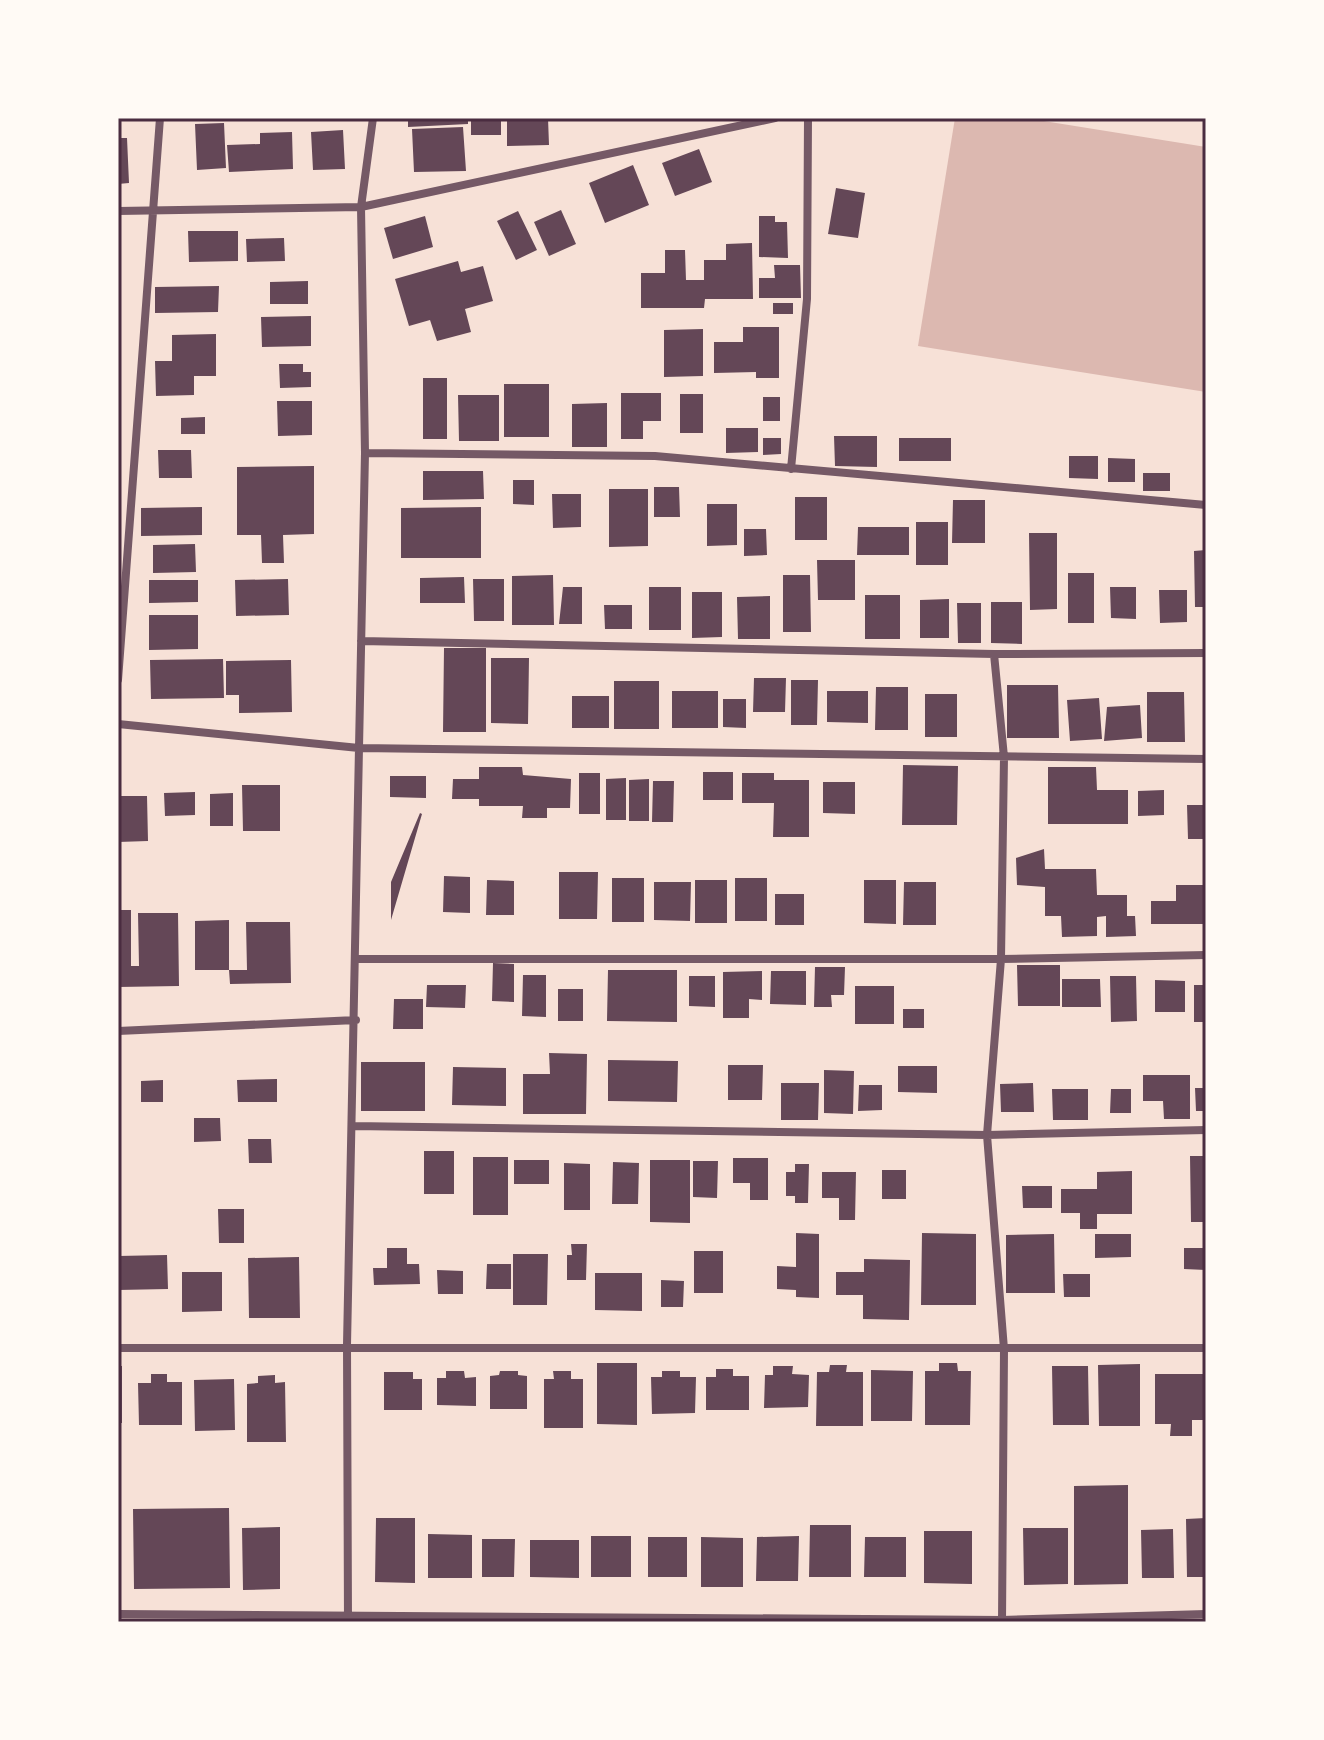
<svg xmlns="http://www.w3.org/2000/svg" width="1324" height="1740" font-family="Overpass,sans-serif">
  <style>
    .water { fill: #dcb8b0 }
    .building { fill: #644757 }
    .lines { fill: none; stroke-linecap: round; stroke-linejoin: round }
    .minor { stroke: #755966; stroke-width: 8 }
    .neatline { fill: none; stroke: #4a2c40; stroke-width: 3 }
  </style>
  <rect width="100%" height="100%" fill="#f7e1d7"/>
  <path class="water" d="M955 118H1025L1206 147V392L918 346Z"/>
  <path class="building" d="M408 118H468V124L408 127Z
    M471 118H501V135H471Z
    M507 118H548L549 145 507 146Z
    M224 123 226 168 197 170 195 124Z
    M463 127 466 171 414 172 412 129Z
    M343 130 345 169 313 170 311 132Z
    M292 132 293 169 229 172 227 145 260 144V133Z
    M118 138H127L129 183 118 184Z
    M699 149 712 182 675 196 662 163Z
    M633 165 649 205 605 223 589 183Z
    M836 188 865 193 858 238 828 234Z
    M561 210 576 244 549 256 534 222Z
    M518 211 537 250 516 260 497 221Z
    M425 216 433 247 393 259 384 228Z
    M759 216H775V222H787L788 258 759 257Z
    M188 231H238V261L189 262Z
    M284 238 285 261 247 262 246 239Z
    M118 239H121V274H118Z
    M752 243 753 299H705L704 308H641V273H665V250H685L686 280H704V260H726V244Z
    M458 261 461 272 483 266 493 301 465 309 471 332 437 341 430 320 409 326 395 279Z
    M774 265H800L801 298H759V278H775Z
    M308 281V304H270V282Z
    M219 286 218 312 155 313V287Z
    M773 303H793V314H773Z
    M311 316V346L262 347 261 317Z
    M743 327H779V378H756V372L714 373V342H743Z
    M703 329V376L664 377V330Z
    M216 334V376H194V395L156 396 155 361H172V335Z
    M279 364H303V372H311V387L280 388Z
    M423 378H447V439H423Z
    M504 384H549V437H504Z
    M621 393H661V421H643V439H621Z
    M680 394H703V433H680Z
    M458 395H499V441H459Z
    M763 397H780V421H763Z
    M277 401H312V435L278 436Z
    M607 403V447H572V404Z
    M205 417V434H181V418Z
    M726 428H758V452L726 453Z
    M834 436H877V467L835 466Z
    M763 438H781V454L763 455Z
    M899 438H951V461H899Z
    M158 450H191L192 478H159Z
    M1069 456H1098V479L1069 478Z
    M1108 458 1135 459V482H1108Z
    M314 466V534L283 535 284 563H262L261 535H237V467Z
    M423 471H483L484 499 423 500Z
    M1143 473H1170V491H1143Z
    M513 480H534V505L513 504Z
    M654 487H679L680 517H654Z
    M609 489H648V546L609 547Z
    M552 494H581V527L553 528Z
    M795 497H827V540H795Z
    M953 500H985V543H952Z
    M707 504H737V545L707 546Z
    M202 507V535L141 536V508Z
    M481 507V558H401V508Z
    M916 522H948V565H916Z
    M858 527H909V555H857Z
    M744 529H766L767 555 744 556Z
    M1029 533H1057V609L1030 610Z
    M195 544 196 572 153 573V545Z
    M1206 550V607H1195L1194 551Z
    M817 560H855V600H818Z
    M1068 573H1094V623H1068Z
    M553 575 554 625H512V576Z
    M783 575H810L811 632H783Z
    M464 577 465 603H420V578Z
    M288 579 289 615 236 616 235 580Z
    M473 579H504V621H474Z
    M149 580H198V602L149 603Z
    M563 587H582V624H559Z
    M649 587H681V630H649Z
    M1110 587H1136V619L1111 618Z
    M1159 590H1187V622L1160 623Z
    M692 592H722V637L692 638Z
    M865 595H900V639H865Z
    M770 596V639H738L737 597Z
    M949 599V638H920V600Z
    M991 602H1022V644L991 643Z
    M957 603H981V643H958Z
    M604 605H632V629H605Z
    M149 615H198V649L149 650Z
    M444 648H486V732H443Z
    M491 658H529L528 724 491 723Z
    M223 659 224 698 151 699 150 660Z
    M291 660 292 712 239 713V695H226V661Z
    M754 678H786L785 712H753Z
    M791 680H818L817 725H791Z
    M614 681H659V729H614Z
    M1007 685H1058L1059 738H1007Z
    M876 687H908V730H875Z
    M672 691H718V728H672Z
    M827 691H868V723L827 722Z
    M1147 692H1184L1185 742H1147Z
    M925 694H957V737H925Z
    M572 696H609V728H572Z
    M1099 698 1102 739 1070 741 1067 700Z
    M723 699H746V728L723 727Z
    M1140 705 1142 738 1104 741 1107 707Z
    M903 765 958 766 957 825H902Z
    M479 767H522L523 775 571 779 570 808H547V818H522L523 806H479V799H452L453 779H479Z
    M1048 767H1096L1097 790H1128V824H1048Z
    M703 772H733V800H703Z
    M579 773H600V814H579Z
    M742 773H774V780H809V837H773L774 803H742Z
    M390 776H426V798L390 797Z
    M626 778V820H606V779Z
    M649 779V821H629V780Z
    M653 781H674L673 822H652Z
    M823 782H855V814L823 813Z
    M242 785H280V831H243Z
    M1164 790V815L1138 816V791Z
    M195 792V815L165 816 164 793Z
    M233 793V826H210V794Z
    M118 796H147L148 841 118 842Z
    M1187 805H1206V839H1188Z
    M420 813 422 814 391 920V882Z
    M1044 849 1045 869H1096L1097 895H1127V916H1135L1136 936 1106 937V916L1097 917V936L1062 937 1061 916H1045V887L1017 885 1016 858Z
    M559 872H598L597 919H559Z
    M444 876 470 877V913L443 912Z
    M612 878H644V922H612Z
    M735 878H767V921H735Z
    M487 880 514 881V915H486Z
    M695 880H727V923H695Z
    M864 880H896V924L864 923Z
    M654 882H691L690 921 654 920Z
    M904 882H936V925H903Z
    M1176 885H1205V924H1151V901H1176Z
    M775 894H804V925H775Z
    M118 910H131V966H139L138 913H178L179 986 118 987Z
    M229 920V970H195V921Z
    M246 922H290L291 983 230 984 229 970H247Z
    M493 963 514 964V1002L492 1001Z
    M1017 965H1060V1006H1018Z
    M815 967H845L844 995H831L832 1007H814Z
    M608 970H677V1022L607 1021Z
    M762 971V1000L749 999V1018H723V972Z
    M771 971H806V1005L770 1004Z
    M523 975H546V1017L522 1016Z
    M689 976H715V1007L689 1006Z
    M1110 976H1136L1137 1021 1111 1022Z
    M1062 979H1100L1101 1007H1062Z
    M1155 980 1185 981V1012H1155Z
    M427 985H466L465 1008 426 1007Z
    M1194 985H1206V1022H1194Z
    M855 986H894V1024H855Z
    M558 989H583V1021H558Z
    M394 999H423V1029H393Z
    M903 1009H924V1028H903Z
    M549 1053 587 1054 586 1114H523V1074H550Z
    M608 1060 678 1061 677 1102 608 1101Z
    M361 1062H425V1111H361Z
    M728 1065H763L762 1100H728Z
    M898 1066H937V1093L898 1092Z
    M453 1067 506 1068V1106L452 1105Z
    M824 1070 854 1071 853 1114 824 1113Z
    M1143 1075H1190V1119H1164L1163 1101H1143Z
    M277 1079V1102H238L237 1080Z
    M163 1080V1102H141V1081Z
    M781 1083H819L818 1120H781Z
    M1033 1083 1034 1112H1001L1000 1084Z
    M859 1085H882V1110L858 1111Z
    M1195 1088H1206V1111H1196Z
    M1052 1089H1088V1120H1053Z
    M1111 1089H1131V1113H1110Z
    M194 1118H220L221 1141 194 1142Z
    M248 1139H271L272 1163H249Z
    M424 1151H454V1194H424Z
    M1190 1156H1206V1222H1191Z
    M473 1157H508V1215H473Z
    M733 1158H768V1200H750V1183H733Z
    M514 1160H549V1184H514Z
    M650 1160H690V1223L650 1222Z
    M693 1161H718L717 1198 693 1197Z
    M613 1162 639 1163 638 1204H612Z
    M564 1163 590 1164V1210H564Z
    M795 1164H809L808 1203H795V1196H786V1172H795Z
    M882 1170H906V1199H882Z
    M1132 1171V1214H1097V1229H1080V1213H1061V1189H1097V1172Z
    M822 1172H856L855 1220H839V1198H822Z
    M1022 1186H1052V1208H1023Z
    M218 1209H244V1243H219Z
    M796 1233 819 1234V1298L796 1297V1290L777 1289V1266L796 1267Z
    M922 1233 976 1234V1305H921Z
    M1054 1234 1055 1293H1006V1235Z
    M1095 1234H1131V1257L1095 1258Z
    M571 1244H587L586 1280H567V1255H572Z
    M387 1248H407V1264H419L420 1284 374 1285 373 1268H387Z
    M1184 1248H1206V1270L1184 1269Z
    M694 1251H723V1293H694Z
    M513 1254H548L547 1305H513Z
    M167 1255 168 1289 118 1290V1256Z
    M299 1257 300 1318H249L248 1258Z
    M864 1259 910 1260 909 1320 863 1319V1295H836V1272H864Z
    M487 1264H511V1289H486Z
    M437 1270 463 1271V1294H438Z
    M182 1272H222V1311L182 1312Z
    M595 1273H642V1311L595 1310Z
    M1063 1274H1090V1297H1064Z
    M661 1280 684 1281 683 1307H661Z
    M597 1363H637V1425L597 1424Z
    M939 1363H957L958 1371H971L970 1425H925V1371H939Z
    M1140 1364V1426H1099L1098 1365Z
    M830 1365H847L846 1372H863V1426H816L817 1372H829Z
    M118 1366H122V1423H118Z
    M773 1366H793L792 1374 809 1375 808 1407 764 1408 765 1375H773Z
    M1052 1366H1088L1089 1425H1053Z
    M716 1369H733V1376H749V1410H706V1377H716Z
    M871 1370 913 1371 912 1421H871Z
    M446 1371H464L465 1378 476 1377V1406L437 1405V1378H446Z
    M500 1371H518V1375L527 1376V1409H490V1376L499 1375Z
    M553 1371H571V1379H583V1428H544V1379H554Z
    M662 1371H680V1377H696L695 1413 652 1414 651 1377H662Z
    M384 1372H413V1379H422V1410H384Z
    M151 1374H167V1382H182V1425H139L138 1383H151Z
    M1155 1374H1206V1420H1192V1436H1170L1171 1424H1155Z
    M275 1375V1383L285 1382 286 1442H247V1384L258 1383V1376Z
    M234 1379 235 1430 195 1431 194 1380Z
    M1128 1485V1584L1074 1585V1486Z
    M229 1508 230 1588 134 1589 133 1509Z
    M376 1518H415V1583L375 1582Z
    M1206 1518V1577H1187L1186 1519Z
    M810 1525H851V1577H809Z
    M280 1527V1589L243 1590 242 1528Z
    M1023 1528H1068V1584L1024 1585Z
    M1173 1529 1174 1578H1142L1141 1530Z
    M924 1531H972V1584L924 1583Z
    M428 1534 472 1535V1578H428Z
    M591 1536H631V1577H591Z
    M799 1536 798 1581H756L757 1537Z
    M648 1537H687V1577H648Z
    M701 1537 743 1538V1587H701Z
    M865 1537H906V1577H864Z
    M482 1539H515L514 1577H482Z
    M530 1540H579V1578L530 1577Z"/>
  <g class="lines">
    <path class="minor" d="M118 211 361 207 775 118
      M365 453 655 456 1206 505
      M791 469 807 299 808 118
      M361 641 994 654 1206 653
      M994 654 1004 757 1001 959 987 1135 1004 1349 1002 1622
      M118 680 160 118
      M118 724 359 748 365 453 361 207 373 118
      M356 959H1001L1206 955
      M118 1031 356 1020
      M353 1126 987 1135 1206 1130
      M118 1348H1206
      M118 1614 1002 1620 1206 1614
      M348 1622 347 1345 359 748 1206 759"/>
  </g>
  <rect width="1324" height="1740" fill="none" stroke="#fffaf5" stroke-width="240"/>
  <rect x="120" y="120" width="1084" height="1500" class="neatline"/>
</svg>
